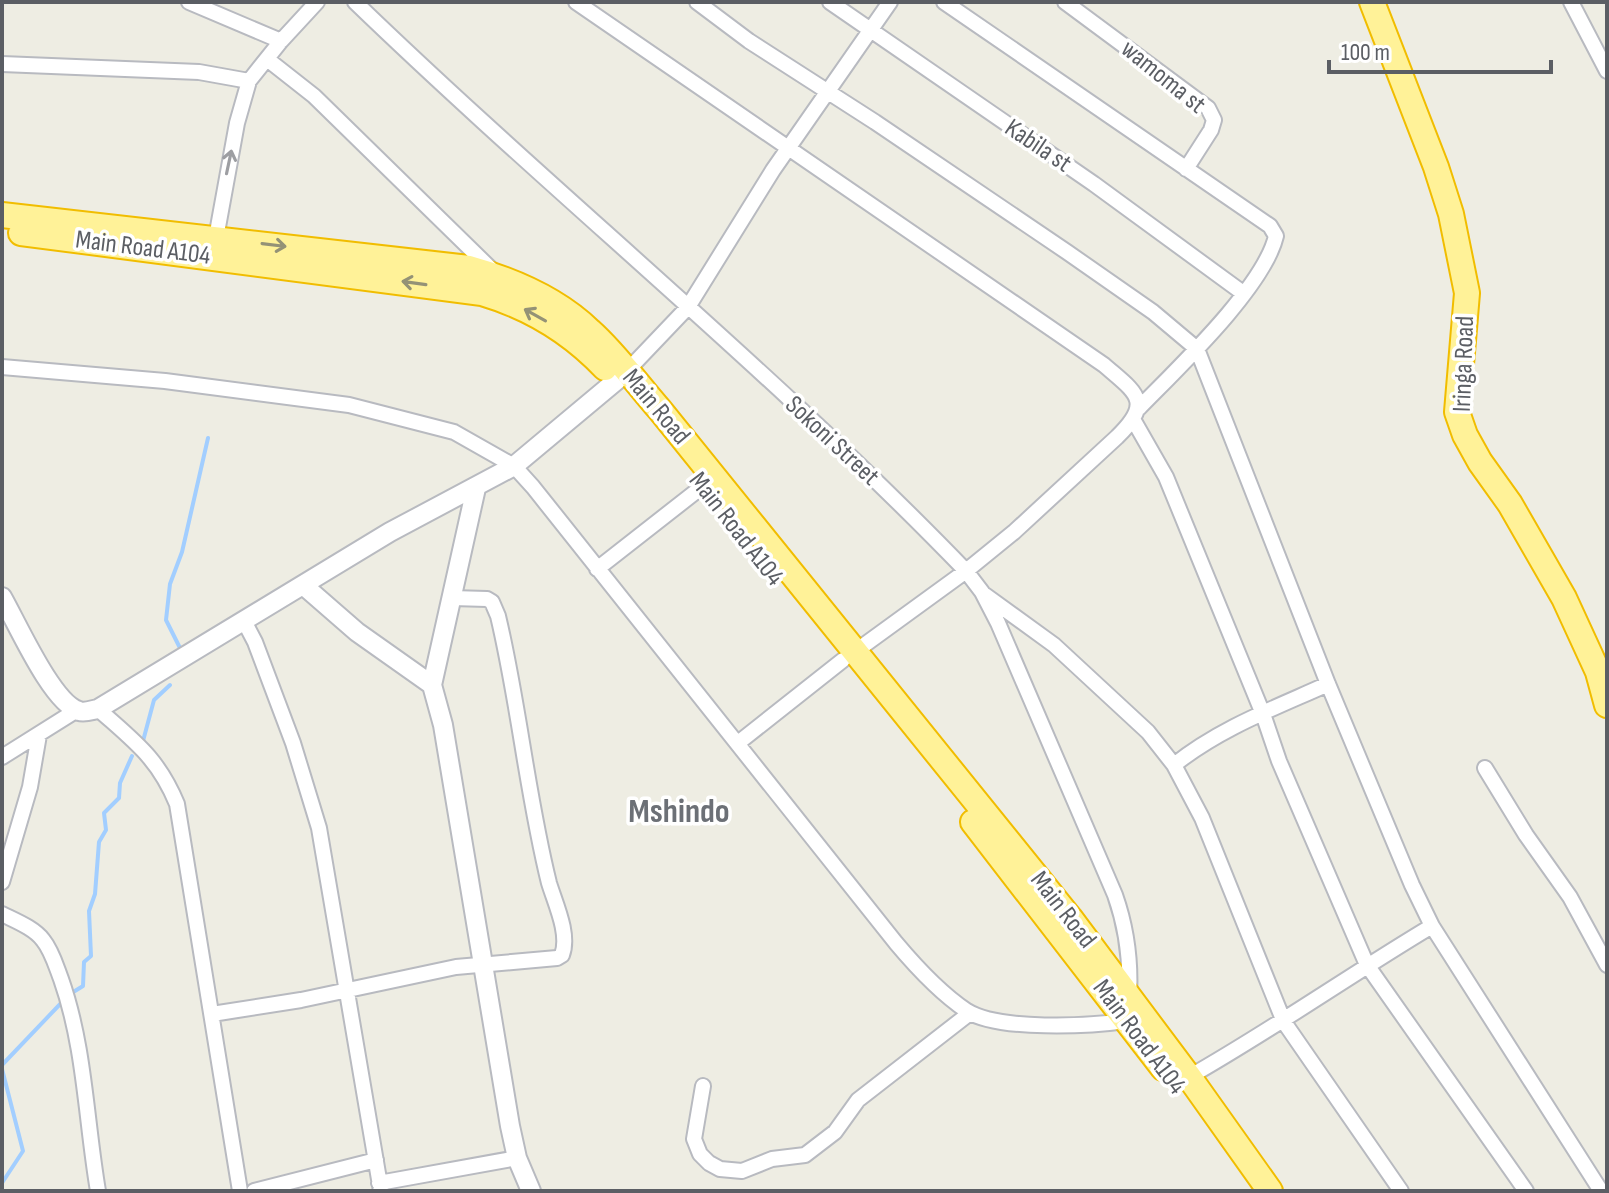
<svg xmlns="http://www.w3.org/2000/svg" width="1609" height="1193" font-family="'Sofia Sans Condensed',sans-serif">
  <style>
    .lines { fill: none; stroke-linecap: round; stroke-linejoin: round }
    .stream { stroke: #a2ceff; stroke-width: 4 }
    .minor-casing { stroke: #b8bac0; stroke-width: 18 }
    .tertiary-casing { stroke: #b8bac0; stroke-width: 22 }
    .trunk-casing { stroke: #f1bd00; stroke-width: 28 }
    .minor { stroke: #fff; stroke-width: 14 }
    .tertiary { stroke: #fff; stroke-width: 18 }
    .trunk { stroke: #fff298; stroke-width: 24 }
    .oneway { stroke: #9d9ea2 }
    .oneway2 { stroke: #949276 }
    .labels { text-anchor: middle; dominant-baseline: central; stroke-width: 7; stroke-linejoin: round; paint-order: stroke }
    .street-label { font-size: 26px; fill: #5b5e64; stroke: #fff }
    .district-label { font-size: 34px; font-weight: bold; fill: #6c7076; stroke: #fff }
  </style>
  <rect width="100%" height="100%" fill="#eeede3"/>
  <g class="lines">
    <path class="stream" d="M182 652 166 620 170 584 182 552 208 438
      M143 741 154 700 170 685
      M70 994 83 986 84 962 91 956 89 911 95 894 99 842 106 830 104 813 119 798 120 783 132 756
      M2 1065 64 1000
      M2 1069 23 1151 2 1183"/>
    <defs>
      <path id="minor" d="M189 2 281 41
        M355 2C555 195 773 371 966 571L982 592 998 623 1115 895C1127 929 1131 960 1129 996
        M576 2 1104 365C1136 393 1154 401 1117 437L1014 532 966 571 856 651
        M697 2 749 41 875 122 1067 252 1153 312 1197 349 1328 684 1412 885 1432 926 1601 1191
        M830 2 1094 184 1243 293
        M944 2 1270 226 1276 236C1264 287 1177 369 1139 408
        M1065 2 1208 108 1214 120 1211 130 1186 169
        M1571 2 1607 71
        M267 59 314 96 494 272
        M2 64 199 72 249 81
        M216 238 237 123 249 81 281 41 317 2
        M2 367 165 381 349 405 454 432 514 466 533 487 896 943C917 968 940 993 967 1011 999 1031 1089 1026 1126 1021
        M627 371 688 307 773 170 890 2
        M1134 421 1166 477 1263 714 1279 761 1367 965 1526 1191
        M597 569 703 486
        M985 595 1054 645 1148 732 1174 765 1202 818 1284 1022 1401 1191
        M244 621 255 642 293 743 319 828 381 1191
        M98 709C135 742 158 758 177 804L240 1191
        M738 743 843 660
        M2 757 77 710
        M1174 765C1220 728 1275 708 1328 684
        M1485 768 1526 835 1570 897 1607 965
        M2 882 30 787 39 735
        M2 914C16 921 34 928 43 940 52 951 56 966 61 979 85 1047 86 1121 98 1191
        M212 1014 301 1000 456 967 557 958 562 955C570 934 555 903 549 883 527 795 519 704 498 616L492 602 487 599 452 598
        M1189 1077C1272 1030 1350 975 1432 926
        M703 1086 694 1139 700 1154 709 1163 720 1169 742 1171 772 1159 805 1155 835 1132 858 1100 970 1013
        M379 1183 517 1158
        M254 1191 376 1160"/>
      <path id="tertiary" d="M303 585 357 632 432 685 443 725 510 1126 517 1158 531 1191
        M2 597C17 623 52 703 79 711 85 713 92 710 98 709L390 532 514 466 617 380
        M432 685 476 488"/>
      <path id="trunk" d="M1372 2 1436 167 1451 214 1467 293 1457 412 1465 435 1480 462 1510 504 1564 598 1598 672 1607 705
        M2 215 469 268C512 280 557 299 590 331 616 354 637 384 660 410L1070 918 1189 1077 1270 1191
        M21 233 482 293C529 307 571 332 605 368
        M973 822 1163 1068"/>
    </defs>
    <use href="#minor" class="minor-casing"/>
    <use href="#tertiary" class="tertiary-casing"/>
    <use href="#trunk" class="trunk-casing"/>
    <use href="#minor" class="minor"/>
    <use href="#tertiary" class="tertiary"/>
    <use href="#trunk" class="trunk"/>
  </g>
  <defs><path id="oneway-shaft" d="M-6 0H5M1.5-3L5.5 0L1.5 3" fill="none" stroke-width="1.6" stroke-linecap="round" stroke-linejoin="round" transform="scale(2)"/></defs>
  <use class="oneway" href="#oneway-shaft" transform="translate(229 162) rotate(-78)"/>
  <g class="oneway2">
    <use href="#oneway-shaft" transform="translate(274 245) rotate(7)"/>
    <use href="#oneway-shaft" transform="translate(414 283) rotate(-172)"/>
    <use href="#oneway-shaft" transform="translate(535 315) rotate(-151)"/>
  </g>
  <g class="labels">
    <g class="street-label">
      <text transform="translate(1163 77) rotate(39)">wamoma st</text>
      <text transform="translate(1038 146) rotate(34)">Kabila st</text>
      <text transform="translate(143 248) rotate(7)">Main Road A104</text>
      <text transform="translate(1464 364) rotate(-88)">Iringa Road</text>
      <text transform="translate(656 407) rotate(50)">Main Road</text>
      <text transform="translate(832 441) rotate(43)">Sokoni Street</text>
      <text transform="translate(736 529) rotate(52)">Main Road A104</text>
      <text transform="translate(1063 910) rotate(52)">Main Road</text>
      <text transform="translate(1139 1037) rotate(53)">Main Road A104</text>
    </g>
    <g class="district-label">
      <text x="679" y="811">Mshindo</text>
    </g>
  </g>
  <rect width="1609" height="1193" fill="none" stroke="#5b5e64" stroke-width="8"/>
  <path d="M1329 60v12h222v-12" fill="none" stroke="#5b5e64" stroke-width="4"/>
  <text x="1341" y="60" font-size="24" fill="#5b5e64" stroke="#ffffff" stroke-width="6" paint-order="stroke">100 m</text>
</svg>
